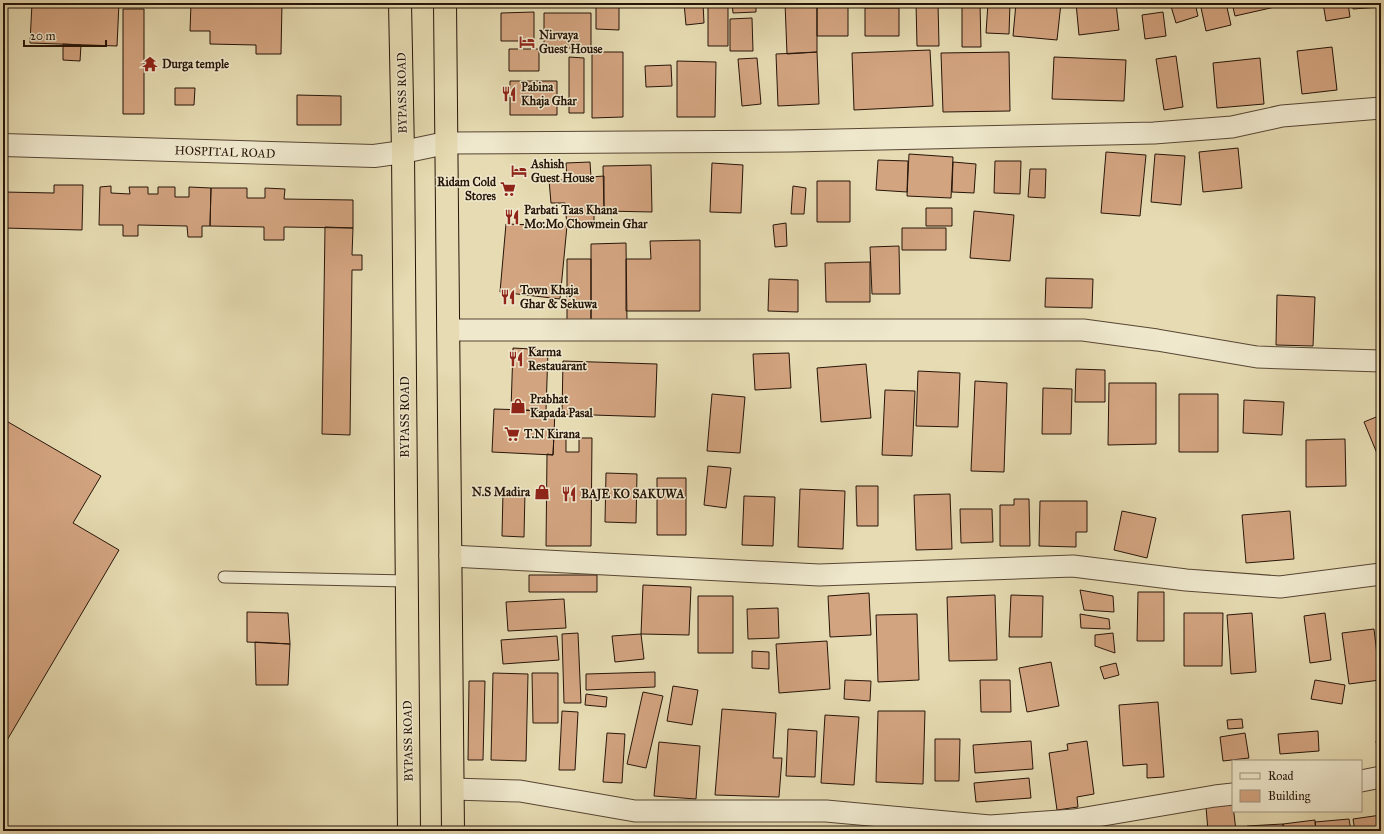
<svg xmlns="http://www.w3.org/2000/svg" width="1384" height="834" font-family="'IM FELL Great Primer',serif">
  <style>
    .building { fill: #d3a480; stroke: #271509 }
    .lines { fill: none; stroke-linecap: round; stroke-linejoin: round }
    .service-casing { stroke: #574633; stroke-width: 13 }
    .minor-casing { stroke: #574633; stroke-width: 23 }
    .tertiary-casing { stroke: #574633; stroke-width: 24 }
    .trunk-casing { stroke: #271509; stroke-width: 24 }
    .service { stroke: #efe8cd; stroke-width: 11 }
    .minor { stroke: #efe8cd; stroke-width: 21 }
    .tertiary { stroke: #efe8cd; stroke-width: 22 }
    .trunk { stroke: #e6dbb2; stroke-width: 22 }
    .labels { text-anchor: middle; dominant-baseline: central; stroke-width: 3; stroke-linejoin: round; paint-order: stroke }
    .poi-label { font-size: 12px; font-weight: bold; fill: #271509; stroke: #efe8cd; text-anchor: start }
    .street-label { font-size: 12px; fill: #271509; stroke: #efe8cd }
  </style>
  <rect width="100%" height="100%" fill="#e6dbb2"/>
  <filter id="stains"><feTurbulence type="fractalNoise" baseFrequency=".005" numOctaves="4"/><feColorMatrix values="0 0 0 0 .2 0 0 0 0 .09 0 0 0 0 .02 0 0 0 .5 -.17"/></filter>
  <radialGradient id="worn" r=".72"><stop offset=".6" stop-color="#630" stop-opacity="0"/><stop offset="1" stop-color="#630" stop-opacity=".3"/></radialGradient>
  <path class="building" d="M32 3H119L117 46 30 43Z
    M191 3H282L281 54H256V45L210 44V31H190Z
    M596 3H619V30L596 29Z
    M684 3H703L704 23 686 25Z
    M708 3H728V46H708Z
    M732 3H756V12L733 13Z
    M785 3H817V52L787 54Z
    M817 3H848V36H817Z
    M916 3H938L939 46H917Z
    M962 3H980L981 47H962Z
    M988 3H1010L1009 34 986 33Z
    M1016 3H1061L1057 40 1013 36Z
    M1076 3H1116L1119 30 1079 35Z
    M1170 3H1195L1198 16 1176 23Z
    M1200 3H1226L1231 25 1206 31Z
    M1232 3H1274L1275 7 1235 16Z
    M1323 3H1348L1350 17 1326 21Z
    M1352 3H1381V7L1353 9Z
    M865 8H899V36H865Z
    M123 9H144V114H123Z
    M534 12V41H501V13Z
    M1163 12 1166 36 1145 39 1142 15Z
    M544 13H591V48H544Z
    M752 18 753 51H730V19Z
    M63 44 81 45 80 61 63 60Z
    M1332 47 1337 90 1302 94 1297 51Z
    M509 49H539V71H509Z
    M930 50 933 106 854 110 852 53Z
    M592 52H623V117L592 118Z
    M817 52 819 104 778 106 776 54Z
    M1009 52 1010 111 943 112 941 53Z
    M1176 56 1183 107 1164 110 1156 59Z
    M569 57 584 58V113H569Z
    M1054 57 1126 60 1124 101 1052 99Z
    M757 58 761 104 742 106 738 59Z
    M1260 58 1264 104 1217 108 1213 63Z
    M677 61 716 62 715 117H677Z
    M671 65 672 86 646 87 645 66Z
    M510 81H557V115H510Z
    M175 88H195L194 105H175Z
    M297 95 341 96V125H297Z
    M1238 148 1242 188 1203 192 1199 152Z
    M1106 152 1146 155 1140 216 1101 213Z
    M909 154 953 157 951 198 907 196Z
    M1155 154 1185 156 1181 205 1151 202Z
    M878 160 908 161 907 192 876 190Z
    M995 161H1021L1020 194 994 193Z
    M590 162 591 177 604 176V211H594V226H567L565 203H551L549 180H567L566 163Z
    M953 162 976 164 974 193 952 192Z
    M712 163 743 165 741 213 710 212Z
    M651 165 652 212 604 211 603 166Z
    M1030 169H1046L1045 198 1028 197Z
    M817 181H850V222H817Z
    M54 185H83L82 230 3 228V192L54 193Z
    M111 186V193L130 194 129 187H148V194H158V187H175V197H189V187L211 188 210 226H202V237H188L187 226 138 225V236H123V225H99L100 187Z
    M793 186 806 188 804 214H791Z
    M211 188H247V198H265V188L285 189 284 199 353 200V228L284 227V240H264V227L210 226Z
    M926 208H952V226H926Z
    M974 211 1014 215 1010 261 970 258Z
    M786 223 787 246 775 247 773 225Z
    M506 224 567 226 560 299 500 292Z
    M325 227 353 228 352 255H362V270H352L350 435 322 434Z
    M902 228H946V250H902Z
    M700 240V311H626V259H651L650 241Z
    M626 243 627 322 591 321V244Z
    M899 246 900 294H872L870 247Z
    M567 259H591V321H567Z
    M870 262V302H826L825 263Z
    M1046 278 1093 279 1092 308 1045 307Z
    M769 279 798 280V312L768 311Z
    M1277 295 1315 297 1313 346 1276 345Z
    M513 348 548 350 546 411 511 410Z
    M789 353 791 388 755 390 753 354Z
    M563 361 657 364 655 417 562 414Z
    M866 364 871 418 821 422 817 368Z
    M1076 369 1105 370V402H1075Z
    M918 371 960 373 958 427 916 426Z
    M975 381 1007 383 1004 472 971 471Z
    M1109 383H1156V444L1108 445Z
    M1043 388 1072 389 1071 434H1042Z
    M885 390 915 391 912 456 882 455Z
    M712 394 745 397 740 453 707 451Z
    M1179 394H1218V452H1179Z
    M1244 400 1284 402 1282 435 1243 433Z
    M494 409 555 411 553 455 492 452Z
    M1381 415V463L1364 422Z
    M3 419 101 476 73 523 119 550 3 747Z
    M554 434H566V452H579V438H592L591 546H546L547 454 553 455Z
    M1345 439 1346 486 1306 487V440Z
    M708 466 731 468 726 508 704 505Z
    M606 473 637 474 636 523 605 522Z
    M657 478H686V535H657Z
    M856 486H878V526H857Z
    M800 489 845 491 843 549 798 547Z
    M503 492H525L524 537 502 536Z
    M950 494 952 549 916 550 914 495Z
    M744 496 775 497 773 546 742 545Z
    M1014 499H1029L1030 546H1000V505H1014Z
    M1040 501H1087V532H1076V547L1039 546Z
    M960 509H992L993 542 961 543Z
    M1122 511 1156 518 1147 558 1114 550Z
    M1290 511 1294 559 1246 563 1242 515Z
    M529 575H597V592H529Z
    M643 585 691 587 689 635 641 634Z
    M1080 590 1113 596 1114 612 1084 610Z
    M1138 592H1164V641H1137Z
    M869 593 871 635 830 637 828 596Z
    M995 595 997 660 949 661 947 597Z
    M1011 595 1043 596 1042 637H1009Z
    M698 596H733V653H698Z
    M564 599 566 628 508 631 506 602Z
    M778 608 779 638 748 639 747 609Z
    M247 612 288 613 290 644 247 642Z
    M1184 613H1223L1222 666H1184Z
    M1252 613 1256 672 1231 674 1227 615Z
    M1325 613 1331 660 1310 663 1304 616Z
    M917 614 919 680 878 682 876 615Z
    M1080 614 1109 619 1110 629 1081 628Z
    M1374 629 1380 680 1349 684 1342 633Z
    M578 633 581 703H564L562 634Z
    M1113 633 1115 653 1095 646V635Z
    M641 634 644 659 615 662 612 636Z
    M557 636 559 660 503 664 501 640Z
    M827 641 830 689 779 693 776 644Z
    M255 642 290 644 288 685H256Z
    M752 651 769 652V669L752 668Z
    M1051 662 1059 706 1027 712 1019 668Z
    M1116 663 1119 675 1104 679 1100 667Z
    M655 672V687L586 690V674Z
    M493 673 528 674 526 761 491 760Z
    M532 673H558V723H533Z
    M845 680 871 681 870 701 844 699Z
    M980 680H1010L1011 712H981Z
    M1315 680 1345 685 1342 704 1311 699Z
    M469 681H485L483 760H468Z
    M673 686 698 690 692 725 667 721Z
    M643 692 663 696 646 768 627 764Z
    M586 694 607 697 606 707 585 705Z
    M1158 702 1164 777 1147 778V764L1123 766 1119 705Z
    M722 709 776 713 773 758H782L779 797 715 795Z
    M562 711 578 712 575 770H559Z
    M878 711H925L923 784 876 782Z
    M825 715 859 717 854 785 821 783Z
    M1242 719 1243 728 1228 729 1227 720Z
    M788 729 817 731 815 777 786 776Z
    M1318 731 1319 751 1280 754 1278 734Z
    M607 733 625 734 622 783 603 782Z
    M1245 733 1249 758 1223 761 1220 737Z
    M935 739H960L959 781H935Z
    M1381 740V763H1380L1376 741Z
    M1031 741 1033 769 975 773 973 745Z
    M1087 741 1094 794 1077 797 1078 807 1057 810 1049 753 1068 750 1067 744Z
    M659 742 700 746 696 799 654 796Z
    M1029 778 1031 798 976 802 974 783Z
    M1233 805 1236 831H1208L1206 807Z
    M1381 815V831H1355L1353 819Z
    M1349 819 1351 831H1316L1315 822Z
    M1315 820 1316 831H1284L1283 824Z
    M1283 824V831H1248L1247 826Z"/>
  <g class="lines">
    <defs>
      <path id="service" d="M224 577 407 581"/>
      <path id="minor" d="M446 143 791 141 1154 133 1232 127 1282 116 1381 108
        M448 330H1083L1157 340 1257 357 1381 361
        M450 556 819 575 1073 566 1186 580 1280 587 1381 574
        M1361 781 1381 777
        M453 789 520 791 635 811H826L990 826 1074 820 1215 796 1233 794"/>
      <path id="tertiary" d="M3 145 374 156 403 152 446 143"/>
      <path id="trunk" d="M400 3 403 152 409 831
        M445 3 453 831"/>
    </defs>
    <use href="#service" class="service-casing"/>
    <use href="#minor" class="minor-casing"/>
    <use href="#tertiary" class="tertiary-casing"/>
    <use href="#trunk" class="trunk-casing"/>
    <use href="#service" class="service"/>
    <use href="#minor" class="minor"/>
    <use href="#tertiary" class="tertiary"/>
    <use href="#trunk" class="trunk"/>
  </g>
  <defs>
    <symbol id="hotel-bare" viewBox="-9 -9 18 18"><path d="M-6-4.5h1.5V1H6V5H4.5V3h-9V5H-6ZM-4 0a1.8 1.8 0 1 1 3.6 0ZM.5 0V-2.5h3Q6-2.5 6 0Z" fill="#8f2418" stroke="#efe8cd" stroke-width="2.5" paint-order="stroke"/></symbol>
    <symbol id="temple-bare" viewBox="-9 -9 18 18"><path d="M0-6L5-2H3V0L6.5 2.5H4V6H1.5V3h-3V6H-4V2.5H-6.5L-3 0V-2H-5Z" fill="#8f2418" stroke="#efe8cd" stroke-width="2.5" paint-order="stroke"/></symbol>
    <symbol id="restaurant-bare" viewBox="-9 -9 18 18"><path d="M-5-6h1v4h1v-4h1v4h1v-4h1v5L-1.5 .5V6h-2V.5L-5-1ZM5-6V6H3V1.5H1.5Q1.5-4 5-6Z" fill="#8f2418" stroke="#efe8cd" stroke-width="2.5" paint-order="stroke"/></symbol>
    <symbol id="supermarket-bare" viewBox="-9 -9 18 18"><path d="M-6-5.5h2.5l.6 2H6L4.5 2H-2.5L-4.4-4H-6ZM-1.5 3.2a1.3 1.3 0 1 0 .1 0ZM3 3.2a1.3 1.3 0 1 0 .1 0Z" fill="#8f2418" stroke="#efe8cd" stroke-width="2.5" paint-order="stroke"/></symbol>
    <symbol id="shop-bare" viewBox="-9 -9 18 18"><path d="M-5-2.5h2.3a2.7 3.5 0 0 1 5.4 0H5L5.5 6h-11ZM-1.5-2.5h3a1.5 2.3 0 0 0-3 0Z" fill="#8f2418" stroke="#efe8cd" stroke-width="2.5" paint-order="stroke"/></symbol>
  </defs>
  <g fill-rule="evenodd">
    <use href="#hotel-bare" x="516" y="31" width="22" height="22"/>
    <use href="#temple-bare" x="139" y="53" width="22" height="22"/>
    <use href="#restaurant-bare" x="498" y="83" width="22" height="22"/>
    <use href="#hotel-bare" x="508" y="160" width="22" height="22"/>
    <use href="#supermarket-bare" x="497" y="178" width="22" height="22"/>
    <use href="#restaurant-bare" x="501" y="206" width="22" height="22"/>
    <use href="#restaurant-bare" x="497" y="286" width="22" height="22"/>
    <use href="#restaurant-bare" x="505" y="348" width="22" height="22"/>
    <use href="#shop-bare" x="507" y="395" width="22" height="22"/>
    <use href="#supermarket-bare" x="501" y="423" width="22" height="22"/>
    <use href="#shop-bare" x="531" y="481" width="22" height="22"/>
    <use href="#restaurant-bare" x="558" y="483" width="22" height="22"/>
  </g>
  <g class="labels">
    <g class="poi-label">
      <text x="539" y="35">Nirvaya<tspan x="539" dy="14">Guest House</tspan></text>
      <text x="162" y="64">Durga temple</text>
      <text x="521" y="87">Pabina<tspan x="521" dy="14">Khaja Ghar</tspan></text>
      <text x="531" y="164">Ashish<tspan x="531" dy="14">Guest House</tspan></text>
      <text x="496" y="182" text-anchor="end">Ridam Cold<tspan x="496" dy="14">Stores</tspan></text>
      <text x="524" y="210">Parbati Taas Khana<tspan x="524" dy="14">Mo:Mo Chowmein Ghar</tspan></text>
      <text x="520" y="290">Town Khaja<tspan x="520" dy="14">Ghar &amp; Sekuwa</tspan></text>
      <text x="528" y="352">Karma<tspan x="528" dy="14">Restauarant</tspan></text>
      <text x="530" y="399">Prabhat<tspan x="530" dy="14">Kapada Pasal</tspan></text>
      <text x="524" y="434">T.N Kirana</text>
      <text x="530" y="492" text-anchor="end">N.S Madira</text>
      <text x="581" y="494">BAJE KO SAKUWA</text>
    </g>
    <g class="street-label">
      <text transform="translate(402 93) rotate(-91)">BYPASS ROAD</text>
      <text transform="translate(225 152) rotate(2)">HOSPITAL ROAD</text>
      <text transform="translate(405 417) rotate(-90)">BYPASS ROAD</text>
      <text transform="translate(408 741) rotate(-91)">BYPASS ROAD</text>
    </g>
  </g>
  <rect width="1384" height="834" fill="none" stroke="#e6dbb2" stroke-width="16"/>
  <rect x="4" y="4" width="1376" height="826" fill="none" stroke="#271509" stroke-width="2"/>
  <rect x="8" y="8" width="1368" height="818" fill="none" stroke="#271509"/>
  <rect x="1232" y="760" width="130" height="52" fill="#efe8cd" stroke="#9f947f"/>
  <rect x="1240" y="773" width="20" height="6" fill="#efe8cd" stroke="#9f947f"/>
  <text x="1268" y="780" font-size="12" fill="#271509">Road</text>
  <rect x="1240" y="790" width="20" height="12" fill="#d3a480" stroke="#9f947f"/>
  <text x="1268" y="800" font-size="12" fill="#271509">Building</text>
  <path d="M24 40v6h82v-6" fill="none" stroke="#271509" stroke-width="2"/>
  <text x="30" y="40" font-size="12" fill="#271509" stroke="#efe8cd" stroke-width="3" paint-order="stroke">20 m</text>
  <rect width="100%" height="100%" filter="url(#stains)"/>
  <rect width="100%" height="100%" fill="url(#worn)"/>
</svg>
